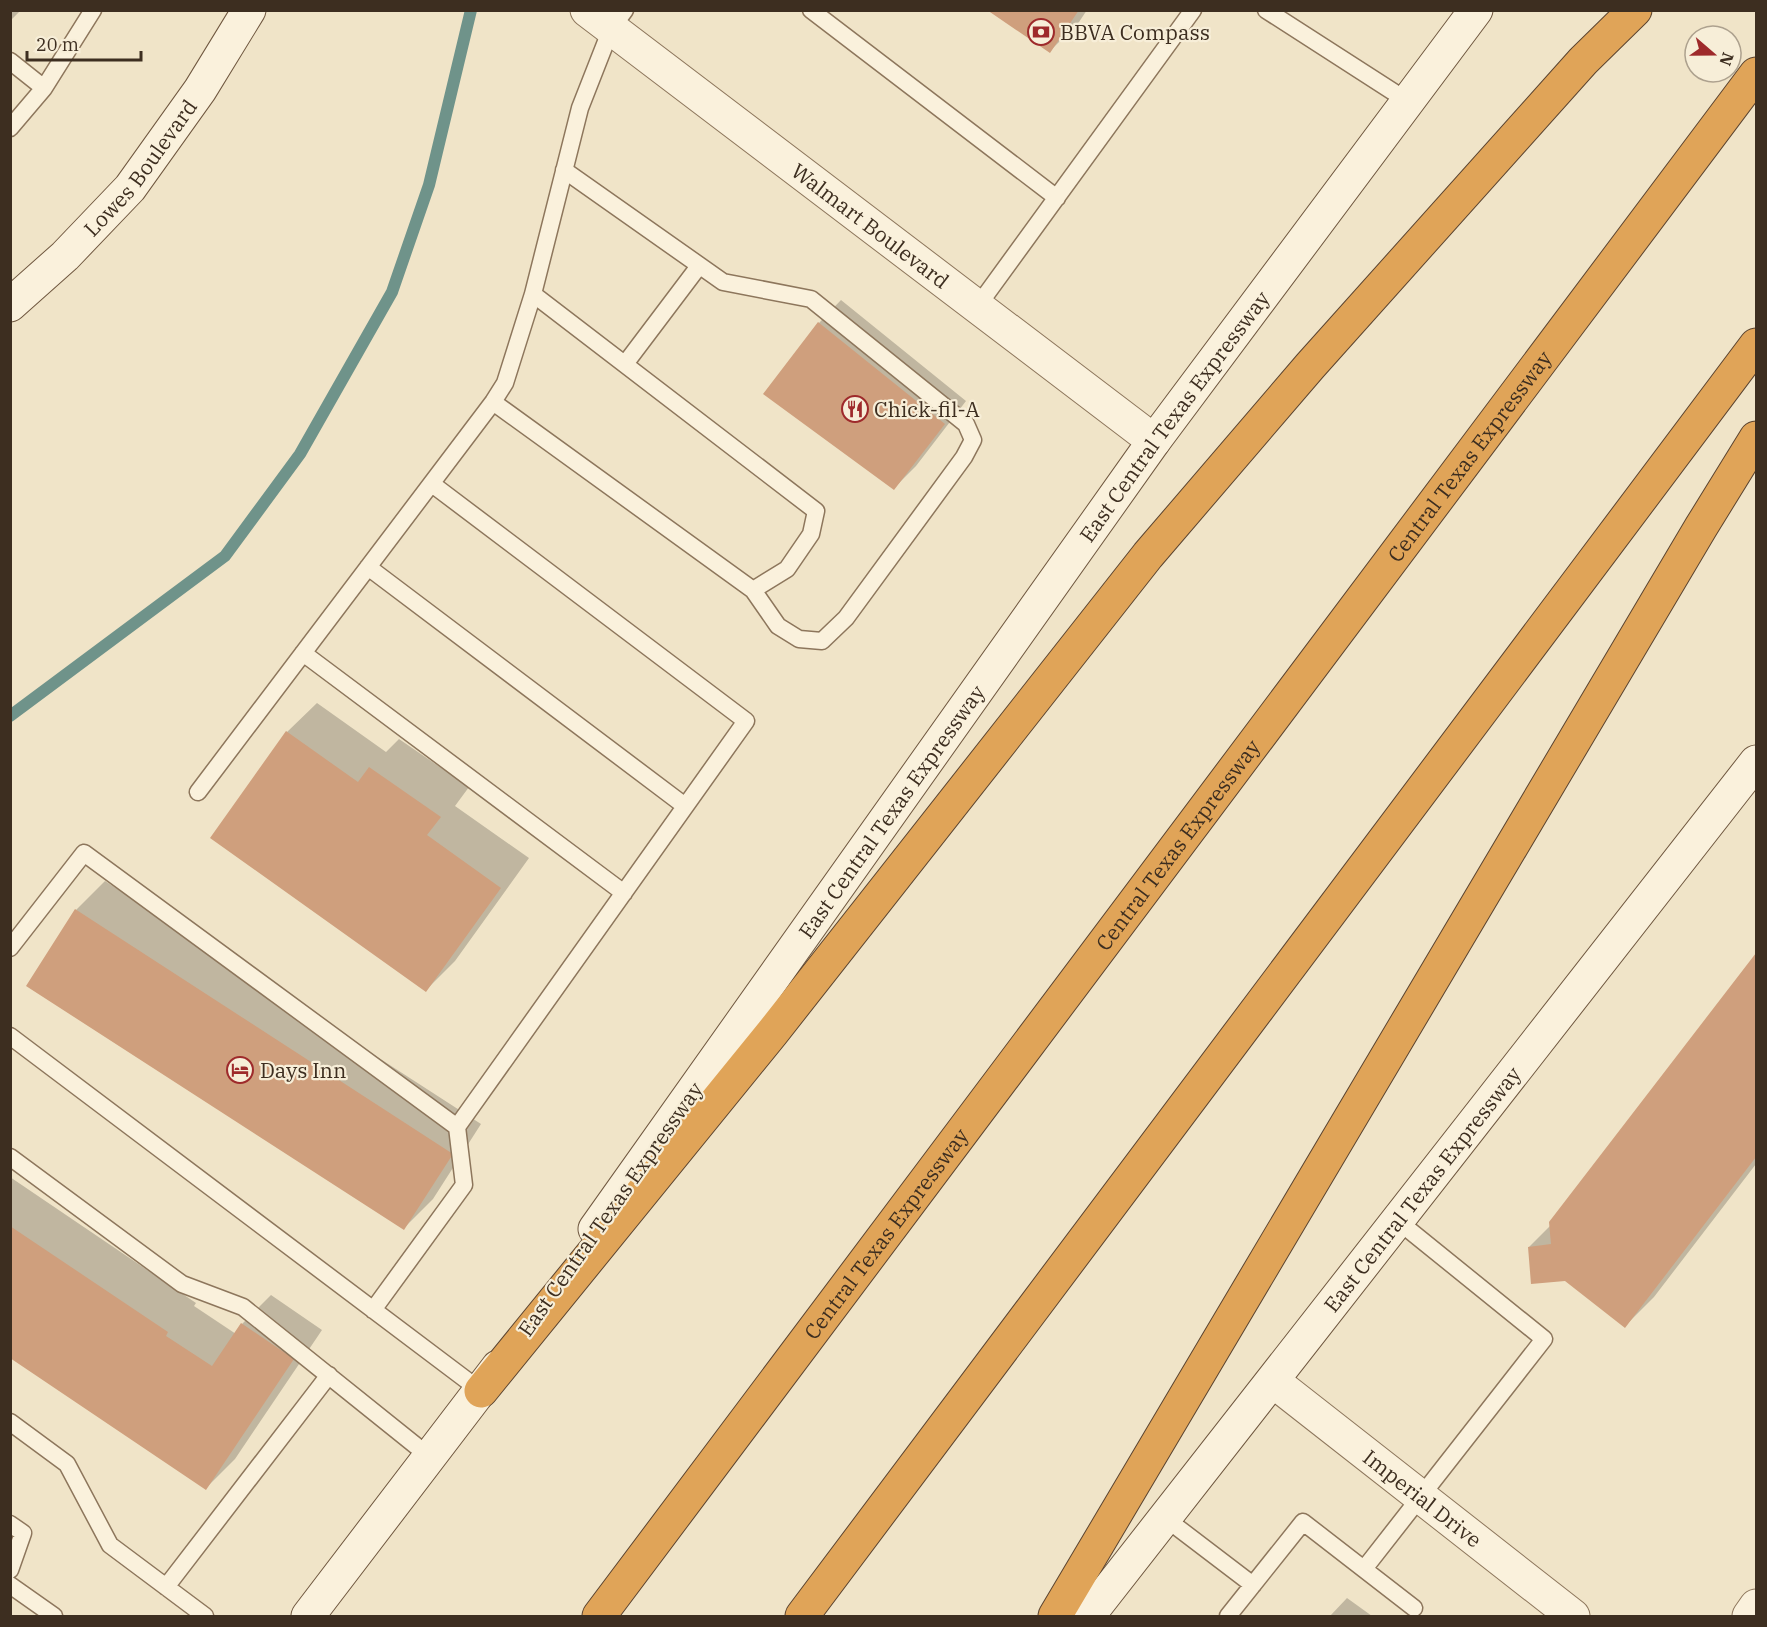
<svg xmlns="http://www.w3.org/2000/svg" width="1767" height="1627" font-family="'IBM Plex Serif',serif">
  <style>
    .shadow { fill: #0003 }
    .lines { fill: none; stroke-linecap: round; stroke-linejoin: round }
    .stream { stroke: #6f938a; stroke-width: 12 }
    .building { fill: #cf9f7d }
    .lane-casing { stroke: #8d765c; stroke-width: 19 }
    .street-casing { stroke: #8d765c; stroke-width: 35 }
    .secondary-casing { stroke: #6f573f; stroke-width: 35 }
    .highway-casing { stroke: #5b4430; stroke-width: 35 }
    .lane { stroke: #faf1dc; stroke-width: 16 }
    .street { stroke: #faf1dc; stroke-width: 33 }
    .secondary { stroke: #faf1dc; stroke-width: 33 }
    .highway { stroke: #e0a458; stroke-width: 33 }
    .labels { text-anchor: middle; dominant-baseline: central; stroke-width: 4.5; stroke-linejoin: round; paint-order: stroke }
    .poi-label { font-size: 21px; fill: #3d2e20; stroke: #f7eed8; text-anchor: start }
    .street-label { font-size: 21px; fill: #3d2e20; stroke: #f7eed8 }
  </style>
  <rect width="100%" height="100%" fill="#f0e4c8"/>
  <path class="shadow" d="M10 10H21L10 21Z
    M989 10H1087L1079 22 1050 51Z
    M841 300 966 401 916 466 894 488 765 394 819 323Z
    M317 703 386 752 399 739 469 787 455 806 529 858 455 961 426 990 287 732Z
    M105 881 481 1124 433 1199 404 1228 76 910Z
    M1756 956V1164L1654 1297 1625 1326 1529 1247 1551 1225V1223Z
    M10 1177 196 1303 194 1306 236 1334 242 1324 271 1295 322 1330 235 1459 206 1488 10 1356Z
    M1347 1598 1372 1616H1330Z"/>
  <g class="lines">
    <path class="stream" d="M10 716 225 556 300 454 392 292 429 185 471 10"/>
  </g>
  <path class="building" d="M987 10H1079L1050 53Z
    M818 322 945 424 894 490 763 394Z
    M286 731 358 782 369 767 441 817 427 835 501 888 426 992 210 838Z
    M75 909 453 1154 404 1230 26 986Z
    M1756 953V1157L1625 1328 1565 1281 1531 1284 1528 1247 1551 1244 1549 1222Z
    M10 1226 168 1332 166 1336 212 1366 241 1323 294 1359 206 1490 10 1358Z"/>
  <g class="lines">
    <defs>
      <path id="lane" d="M811 10 1057 198
        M1266 10 1409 102
        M10 61 44 88
        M10 128 44 88 93 10
        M564 170 723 282 811 299 966 424 973 440 964 457 846 618 822 641 799 639 778 626 753 590
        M977 307 1193 10
        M625 364 699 266
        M493 402 753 590 787 569 811 534 816 511 533 294
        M432 484 746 721 457 1127
        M368 567 685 806
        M303 653 624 893
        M198 792 493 402 505 383 533 294 580 108 611 29 625 10
        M10 948 84 853 457 1127 464 1185 373 1310
        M10 1036 481 1391
        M10 1157 182 1284 243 1307 430 1457
        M10 1422 67 1464 110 1545 205 1616
        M1165 1518 1253 1585
        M10 1524 23 1533 10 1570
        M1364 1569 1544 1339 1398 1221
        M10 1585 54 1616
        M166 1587 329 1375
        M1228 1616 1303 1522 1414 1608"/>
      <g id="street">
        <path id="s1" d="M587 10 1154 441"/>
        <path id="s2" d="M1273 1381 1573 1616"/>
        <path d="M1749 1616 1756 1606"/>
      </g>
      <g id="secondary">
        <path id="s3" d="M10 305 65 256 130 188 200 90 249 10"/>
        <path id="s4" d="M595 1229 1154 441 1476 10"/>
        <path d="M308 1616 498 1367"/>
        <path id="s5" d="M1088 1616 1756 762"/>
      </g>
      <g id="highway">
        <path d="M481 1391 772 1033 1148 555 1310 366 1583 61 1635 10"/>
        <path id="s6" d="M599 1616 1756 74"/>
        <path d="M802 1616 1756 345"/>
        <path d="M1055 1616 1701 527 1756 438"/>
      </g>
    </defs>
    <use href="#lane" class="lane-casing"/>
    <use href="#street" class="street-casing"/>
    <use href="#secondary" class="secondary-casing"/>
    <use href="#highway" class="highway-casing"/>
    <use href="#lane" class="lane"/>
    <use href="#street" class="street"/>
    <use href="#secondary" class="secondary"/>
    <use href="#highway" class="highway"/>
  </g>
  <defs>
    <symbol id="bank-ring" viewBox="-11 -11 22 22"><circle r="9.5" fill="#f7eed8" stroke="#9e2a2b" stroke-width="1.5"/><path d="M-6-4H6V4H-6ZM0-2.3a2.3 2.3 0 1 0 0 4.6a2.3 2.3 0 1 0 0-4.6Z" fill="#9e2a2b"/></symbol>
    <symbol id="restaurant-ring" viewBox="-11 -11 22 22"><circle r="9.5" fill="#f7eed8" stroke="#9e2a2b" stroke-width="1.5"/><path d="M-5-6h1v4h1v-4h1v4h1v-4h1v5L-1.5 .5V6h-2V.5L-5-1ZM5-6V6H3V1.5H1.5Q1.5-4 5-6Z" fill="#9e2a2b"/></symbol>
    <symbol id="hotel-ring" viewBox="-11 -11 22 22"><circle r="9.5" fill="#f7eed8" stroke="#9e2a2b" stroke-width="1.5"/><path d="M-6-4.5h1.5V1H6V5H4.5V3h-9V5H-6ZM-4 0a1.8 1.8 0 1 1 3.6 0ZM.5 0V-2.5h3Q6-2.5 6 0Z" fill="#9e2a2b"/></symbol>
  </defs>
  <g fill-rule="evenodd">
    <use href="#bank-ring" x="1026" y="17" width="30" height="30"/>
    <use href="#restaurant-ring" x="840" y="394" width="30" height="30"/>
    <use href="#hotel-ring" x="225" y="1055" width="30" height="30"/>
  </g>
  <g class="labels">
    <g class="poi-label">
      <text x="1060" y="32">BBVA Compass</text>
      <text x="874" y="409">Chick-fil-A</text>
      <text x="260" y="1070">Days Inn</text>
    </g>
    <g class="street-label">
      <text stroke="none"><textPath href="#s3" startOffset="190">Lowes Boulevard</textPath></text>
      <text stroke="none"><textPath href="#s1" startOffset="356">Walmart Boulevard</textPath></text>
      <text stroke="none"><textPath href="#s4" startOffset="998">East Central Texas Expressway</textPath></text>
      <text stroke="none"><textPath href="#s6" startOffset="1450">Central Texas Expressway</textPath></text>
      <text stroke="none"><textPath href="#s4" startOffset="512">East Central Texas Expressway</textPath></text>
      <text stroke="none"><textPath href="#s6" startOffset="964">Central Texas Expressway</textPath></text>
      <text stroke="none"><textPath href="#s5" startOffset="542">East Central Texas Expressway</textPath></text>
      <text transform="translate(610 1209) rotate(-55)">East Central Texas Expressway</text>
      <text stroke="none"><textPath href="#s6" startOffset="478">Central Texas Expressway</textPath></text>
      <text stroke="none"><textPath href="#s2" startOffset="190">Imperial Drive</textPath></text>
    </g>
  </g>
  <rect width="1767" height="1627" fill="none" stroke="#3d2e20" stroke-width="24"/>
  <g transform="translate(1713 54) rotate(110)"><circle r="28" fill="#f7eed8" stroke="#ada18e" stroke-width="1.5"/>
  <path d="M0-4.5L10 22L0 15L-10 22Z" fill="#9e2a2b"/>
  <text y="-9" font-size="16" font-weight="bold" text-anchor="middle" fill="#3d2e20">N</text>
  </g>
  <path d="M27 51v9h114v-9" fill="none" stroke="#3d2e20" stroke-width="3"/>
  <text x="36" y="51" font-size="18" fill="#3d2e20" stroke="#f7eed8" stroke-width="4.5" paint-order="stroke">20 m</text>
</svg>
